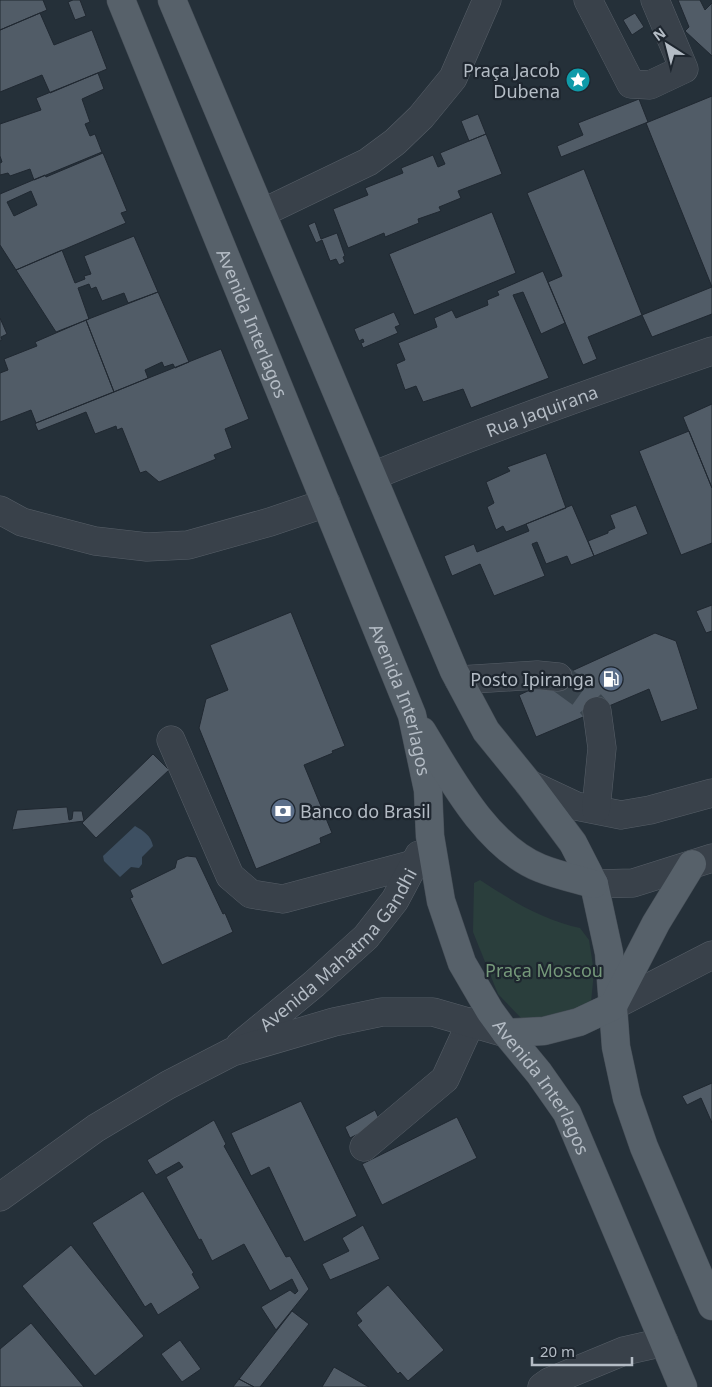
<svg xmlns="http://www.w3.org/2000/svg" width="712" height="1387" font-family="'Noto Sans',sans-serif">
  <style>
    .green { fill: #2a3e3c }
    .water { fill: #3d4f61 }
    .building { fill: #515c67; stroke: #202831; fill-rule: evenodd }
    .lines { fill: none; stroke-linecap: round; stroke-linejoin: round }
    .minor-tunnel { stroke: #3a454e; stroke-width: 28; stroke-dasharray: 28 14; stroke-linecap: butt }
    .minor-casing { stroke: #575f68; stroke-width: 29 }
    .major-casing { stroke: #454d56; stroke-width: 29 }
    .minor { stroke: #39414a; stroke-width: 28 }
    .major { stroke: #57616a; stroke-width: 28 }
    .labels { text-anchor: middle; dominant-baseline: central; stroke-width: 4.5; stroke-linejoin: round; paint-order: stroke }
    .poi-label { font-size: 18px; fill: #b4bcc5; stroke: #1e262f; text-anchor: end }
    .street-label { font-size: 18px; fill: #b4bcc5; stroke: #1e262f }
    .park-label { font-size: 18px; fill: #75997a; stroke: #1e262f }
  </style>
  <rect width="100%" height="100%" fill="#253039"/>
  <path class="green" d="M480 880C512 901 543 920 580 928L589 940 594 972 591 1002 577 1017 522 1019 498 994 473 932 474 883Z"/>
  <path class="water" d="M135 826C144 831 151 836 153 846L142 857V864L139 868 131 867 120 877 104 861 103 856Z"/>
  <path class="building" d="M0 0H43L47 10 0 30Z
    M73 0H80L86 16 75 20 68 2Z
    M678 0H700L705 10 712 3V56L685 31 689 27Z
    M40 13 54 45 92 30 107 69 50 93 42 75 0 92V30Z
    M635 13 644 27 632 35 623 20Z
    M98 73 104 89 82 99 90 122 85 124 90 136 95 134 102 152 34 180 30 169 10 176 8 173 0 175V163L2 162 0 156V124L41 110 36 98Z
    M712 96V287L646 123Z
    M639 99 648 122 561 157 557 146 583 135 578 123Z
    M478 114 486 134 469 141 461 121Z
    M486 134 502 174 458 191 461 198 439 207 441 211 418 219 419 223 385 237 384 233 348 248 333 209 368 195 365 188 403 173 401 168 416 162 433 155 438 167 445 164 440 153Z
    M103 153 127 211 121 213 126 223 16 270 0 245V194L45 175 46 177ZM31 191 37 205 14 216 7 202Z
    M584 169 642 315 588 337 597 359 583 365 548 282 562 276 527 193Z
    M492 212 516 273 414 315 389 254Z
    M315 222 321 239 337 233 345 256 343 257 345 262 339 265 336 259 330 261 322 240 316 243 308 225Z
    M134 236 158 292 128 303 124 293 102 301 96 287 91 289 89 284 78 288 89 319 56 332 16 270 62 250 75 283 85 279 84 276 91 274 84 256Z
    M543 271 565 323 541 334 523 292 513 295 549 378 471 408 463 389 423 402 416 386 405 390 396 364 405 360 398 343 437 327 434 318 452 310 456 318 488 305 487 300 499 295 497 291Z
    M712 287V314L652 337 642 315Z
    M158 292 189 362 175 368 173 364 164 367 162 362 145 370 148 378 114 392 86 320Z
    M394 312 400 325 395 327 398 333 363 348 361 343 364 342 363 339 359 341 354 329Z
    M0 318 7 334 1 337 2 340 0 341Z
    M86 320 114 392 36 423 31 410 0 422V373L8 370 4 359 37 346 35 342Z
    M221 349 249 419 225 429 232 448 214 455 216 459 159 482 146 471 140 473 122 428 117 430 116 426 95 434 86 412 38 431 35 424 36 423Z
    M712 404V488L683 417Z
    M689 431 712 488V543L681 555 639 451Z
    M546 453 566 508 506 532 503 526 496 530 487 507 494 503 486 482 510 471 507 467Z
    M572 505 594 556 571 565 567 556 546 564 537 542 532 544 545 576 494 596 480 564 452 576 444 556 474 544 477 552 529 531 526 524Z
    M636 505 648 534 594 556 588 541 608 533V531L615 528 610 515Z
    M712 605V631L706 633 696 611Z
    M291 612 345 746 332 751 333 753 304 765 332 833 320 838 321 843 256 869 199 728 206 699 228 690 210 645Z
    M655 633 676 641 698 709 661 722 649 689 536 737 519 695Z
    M153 754 169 770 96 838 82 823Z
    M67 807 69 820 72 819 73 811H82L84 821 12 830 17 810Z
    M187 856 196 857 223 914 225 913 233 932 162 965 130 898 133 897 130 890 175 868 177 860Z
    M712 1083V1123L701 1098 687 1105 682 1096Z
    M301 1101 357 1216 304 1242 269 1167 251 1176 231 1133Z
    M375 1110 381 1123 350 1138 345 1127Z
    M457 1117 477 1158 382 1205 362 1164Z
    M214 1120 226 1144 224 1146 286 1257 290 1256 309 1289 276 1330 261 1307 290 1290 295 1294 298 1291 292 1279 270 1291 244 1244 212 1261 201 1239 199 1240 166 1177 183 1167 179 1162 156 1175 147 1160Z
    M143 1191 194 1273 192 1274 200 1288 158 1315 151 1303 145 1307 92 1223Z
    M363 1225 380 1259 330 1280 322 1264 349 1251 342 1238Z
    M71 1245 144 1336 95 1376 22 1286Z
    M388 1285 444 1350 408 1381 400 1372 398 1374 357 1325 362 1321 356 1313Z
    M292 1311 309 1324 260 1387H254L239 1379Z
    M31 1323 84 1387H0V1349Z
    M180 1340 201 1369 182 1382 161 1354Z
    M334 1367 369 1387H322Z
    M239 1379 254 1387H233Z"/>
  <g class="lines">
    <path class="minor-tunnel" d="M558 677 583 695 597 711"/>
    <defs>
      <g id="minor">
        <path d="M588 0 631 84 650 85 684 69 655 0"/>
        <path d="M262 213 368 162 395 142 421 117 453 78 487 0"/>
        <path id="s1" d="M373 476C484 430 598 390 712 351"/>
        <path d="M0 510 22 522 95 541 147 547 188 545 270 522 326 503"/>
        <path d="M459 680 537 675 558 677"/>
        <path d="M171 740 230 876 251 894 283 899 414 864"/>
        <path d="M529 784 576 806 621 815 650 810 712 793"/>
        <path d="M596 809 602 748 597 711"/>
        <path d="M594 884 633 883 712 858"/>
        <path d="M613 1006 712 955"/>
        <path id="s2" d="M240 1045 314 984 366 937 395 900 419 855"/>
        <path d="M364 1147 445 1079 471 1022"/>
        <path d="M0 1197 96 1128 168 1085 232 1052 334 1022 382 1012H433L506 1033"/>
        <path d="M542 1387 549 1382 624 1351 664 1342"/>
      </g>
      <g id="major">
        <path id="s3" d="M121 0 412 715 428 790 430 836 441 901 462 963 490 1011 506 1033 539 1073 567 1113 683 1387"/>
        <path d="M172 0 454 671 486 731 529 784 573 843 594 884 609 953 616 1047 627 1098 644 1147 712 1306"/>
        <path d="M422 731C450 777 487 847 540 868 557 875 576 879 594 884"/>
        <path d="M506 1033 544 1031 579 1022 613 1006 656 923 692 864"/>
      </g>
    </defs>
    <use href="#minor" class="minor-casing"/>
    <use href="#major" class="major-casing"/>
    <use href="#minor" class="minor"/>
    <use href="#major" class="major"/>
  </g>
  <defs>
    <symbol id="sight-disc" viewBox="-11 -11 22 22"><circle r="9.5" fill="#0f9aa8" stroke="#1e262f"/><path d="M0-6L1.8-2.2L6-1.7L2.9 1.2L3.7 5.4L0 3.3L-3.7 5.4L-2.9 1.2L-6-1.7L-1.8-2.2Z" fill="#fff"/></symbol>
    <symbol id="fuel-disc" viewBox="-11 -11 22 22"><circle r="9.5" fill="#5c6f8a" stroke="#1e262f"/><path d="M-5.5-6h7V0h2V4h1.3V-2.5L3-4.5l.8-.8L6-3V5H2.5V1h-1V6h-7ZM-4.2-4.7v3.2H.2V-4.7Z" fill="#fff"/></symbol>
    <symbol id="bank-disc" viewBox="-11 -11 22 22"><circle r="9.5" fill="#5c6f8a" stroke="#1e262f"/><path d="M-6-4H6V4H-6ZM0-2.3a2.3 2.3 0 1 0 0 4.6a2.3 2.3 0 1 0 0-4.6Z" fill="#fff"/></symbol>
  </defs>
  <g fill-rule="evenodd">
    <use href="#sight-disc" x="564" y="66" width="28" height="28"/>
    <use href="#fuel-disc" x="597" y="665" width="28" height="28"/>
    <use href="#bank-disc" x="269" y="797" width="28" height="28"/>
  </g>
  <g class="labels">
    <g class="poi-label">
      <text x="560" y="70">Praça Jacob<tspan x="560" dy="21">Dubena</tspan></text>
      <text x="594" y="679">Posto Ipiranga</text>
      <text x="300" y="811" text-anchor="start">Banco do Brasil</text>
    </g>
    <g class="street-label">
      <text stroke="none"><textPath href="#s3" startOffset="349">Avenida Interlagos</textPath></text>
      <text stroke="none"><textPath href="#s1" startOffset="181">Rua Jaquirana</textPath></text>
      <text stroke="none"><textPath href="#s3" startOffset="754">Avenida Interlagos</textPath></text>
      <text stroke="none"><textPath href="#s2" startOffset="138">Avenida Mahatma Gandhi</textPath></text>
      <text stroke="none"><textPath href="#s3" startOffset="1174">Avenida Interlagos</textPath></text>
    </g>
    <g class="park-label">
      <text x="544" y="970">Praça Moscou</text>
    </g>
  </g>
  <g transform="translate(667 45) rotate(324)" stroke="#1e262f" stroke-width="4" paint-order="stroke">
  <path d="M0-4L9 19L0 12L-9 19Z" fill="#b4bcc5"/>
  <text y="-8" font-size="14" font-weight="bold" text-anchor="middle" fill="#b4bcc5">N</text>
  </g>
  <path d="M532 1357v8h100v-8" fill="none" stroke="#b4bcc5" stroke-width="2.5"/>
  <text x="540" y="1357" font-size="15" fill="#b4bcc5" stroke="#1e262f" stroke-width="4" paint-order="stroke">20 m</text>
</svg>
